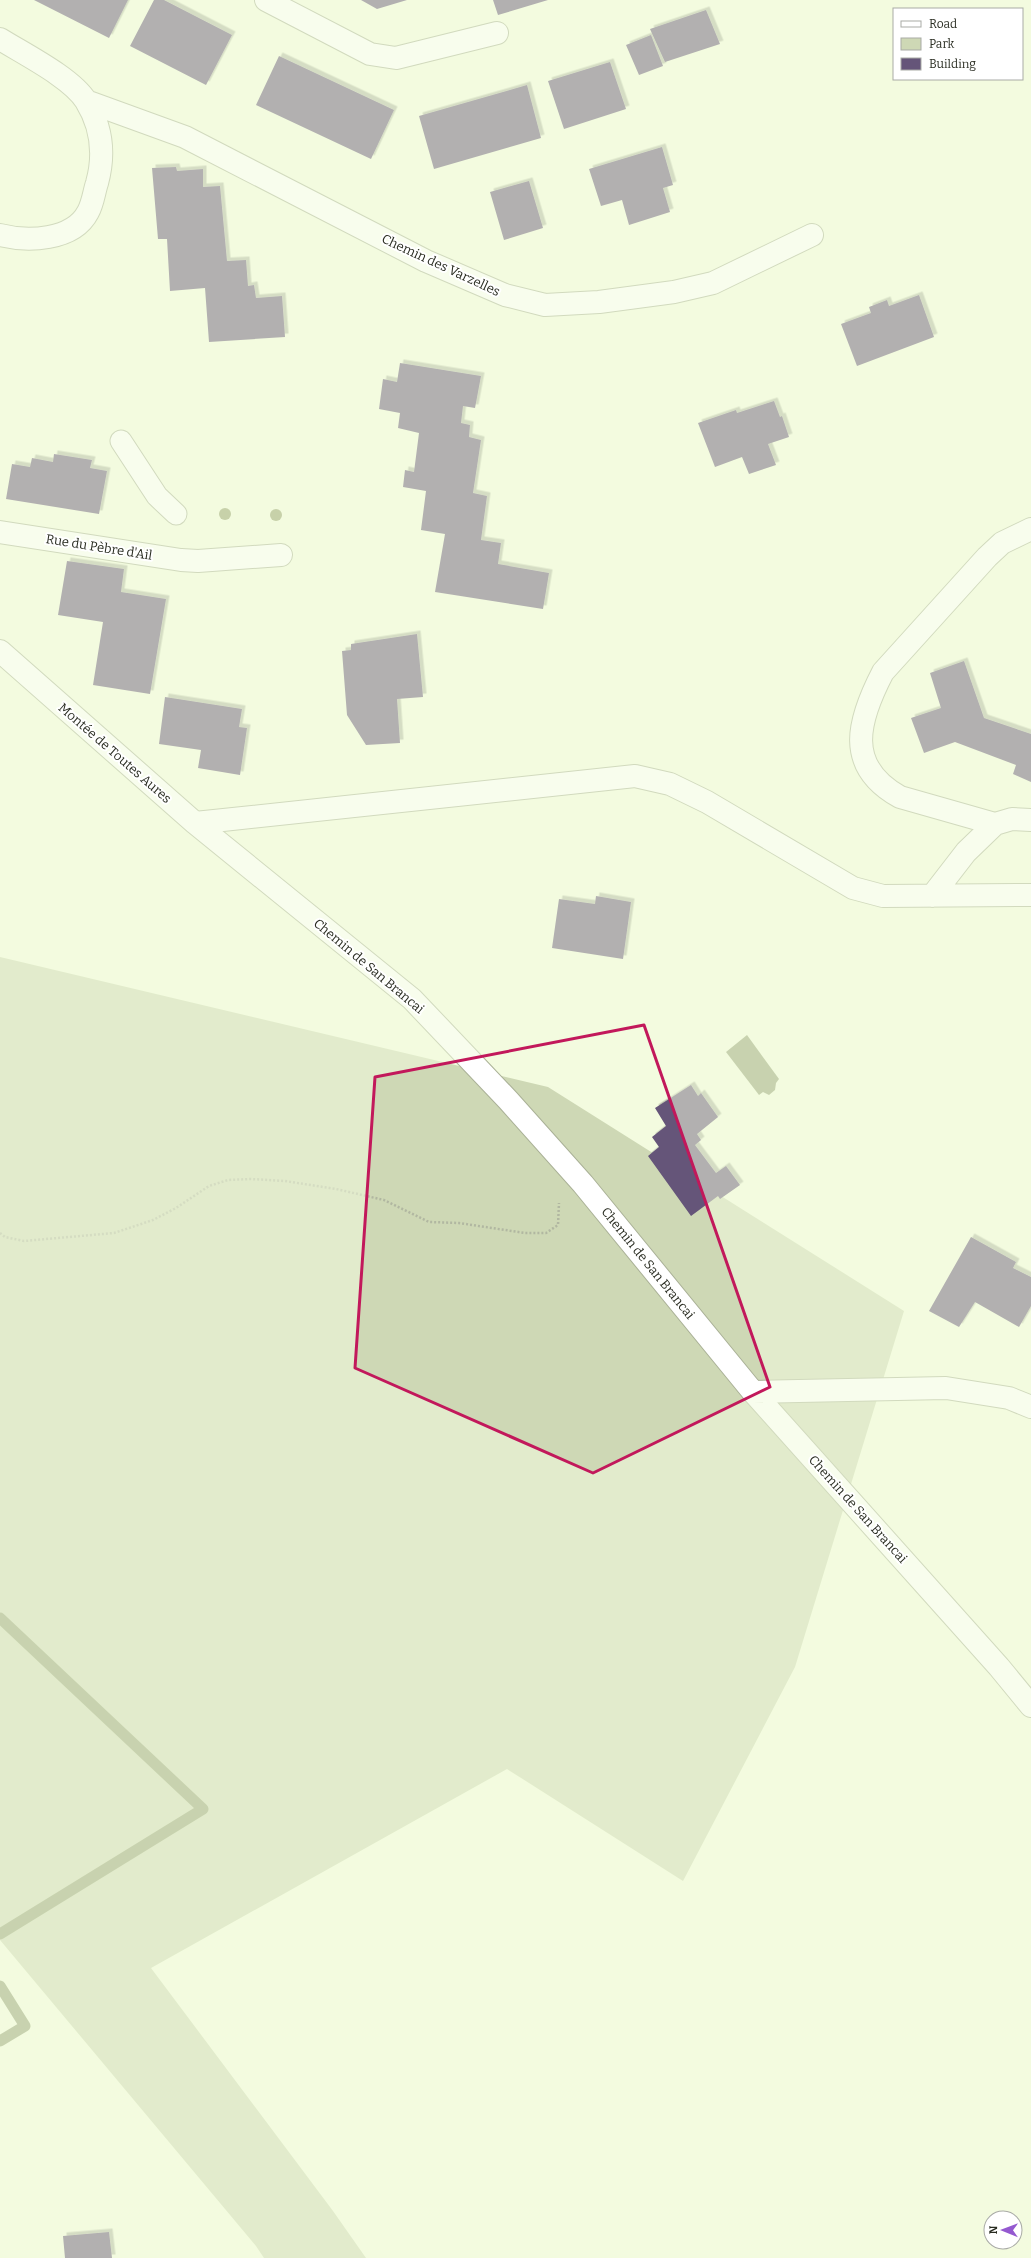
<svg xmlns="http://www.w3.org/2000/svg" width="1031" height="2258" font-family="Bitter,serif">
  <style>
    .green { fill: #ced8b5 }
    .water { fill: #96a177 }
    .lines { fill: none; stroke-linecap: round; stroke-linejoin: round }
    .stream { stroke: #96a177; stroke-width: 11 }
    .building { fill: #655579; filter: url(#shadow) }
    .pedestrian-casing { stroke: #aab197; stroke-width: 23 }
    .minor-casing { stroke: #aab197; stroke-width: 24 }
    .path { stroke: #b1b7a1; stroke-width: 2.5; stroke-dasharray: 2 2; stroke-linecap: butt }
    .pedestrian { stroke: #fff; stroke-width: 21 }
    .minor { stroke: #fff; stroke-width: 22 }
    .tree { fill: #929d69 }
    .marked { fill: none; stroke: #c2185b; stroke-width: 3; stroke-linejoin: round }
    .labels { text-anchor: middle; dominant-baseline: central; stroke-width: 4; stroke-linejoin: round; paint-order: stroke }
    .street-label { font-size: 13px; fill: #292c21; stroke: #fff }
  </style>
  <defs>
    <filter id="shadow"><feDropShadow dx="3.5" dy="-3.5" stdDeviation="0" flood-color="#0004"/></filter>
  </defs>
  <rect width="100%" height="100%" fill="#f3fbdf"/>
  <path class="green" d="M0 957 548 1087 904 1311 795 1667 683 1881 507 1769 151 1968 333 2211 366 2258H264L256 2246 0 1940Z"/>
  <path class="water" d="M747 1035 779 1079 776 1083 775 1090 769 1095 763 1092 759 1095 726 1052Z"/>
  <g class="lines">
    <path class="stream" d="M0 1618 203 1809 0 1934
      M0 1986 25 2026 0 2041"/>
  </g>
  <path class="building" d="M34 0H128L109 38Z
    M154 0H164L232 35 206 85 130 46Z
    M361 0H407L377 9Z
    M493 0H548L498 15Z
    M706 10 720 44 665 62 650 29Z
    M651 35 663 66 639 75 626 45Z
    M279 56 394 110 371 159 256 105Z
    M610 62 626 109 564 129 548 81Z
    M527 85 541 138 434 169 419 116Z
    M662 147 673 185 663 188 670 212 629 225 622 200 601 206 589 169Z
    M176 167 177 171 203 169V187L220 186 227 261 246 260 248 286 254 285 256 298 282 296 285 337 209 342 205 288 170 291 167 239H158L152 168Z
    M529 181 543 228 504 240 490 192Z
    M919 295 934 337 857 366 841 324 871 313 869 307 887 300 889 306Z
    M400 363 481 376 475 408 463 406 461 423 470 425 469 437 481 440 473 493 487 496 481 540 501 543 498 564 549 573 543 609 435 592 445 534 421 530 426 491 403 487 405 470 414 472 419 433 398 428 400 413 379 409 383 379 397 382Z
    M774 401 780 417 782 416 789 437 768 444 776 465 749 474 742 457 715 467 698 423 736 410 737 413Z
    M54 454 92 460 90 468 107 471 99 514 6 499 12 464 30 467 32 458 53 462Z
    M67 561 124 569 121 592 166 599 150 694 93 685 103 622 58 615Z
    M417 634 423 697 397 699 400 743 366 745 347 715 342 651 351 650V644Z
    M964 661 984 718 1031 734V782L1013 774 1016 765 955 742 924 753 911 718 941 708 930 673Z
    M165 697 242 709 239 727 247 728 240 775 198 768 201 750 159 744Z
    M596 896 631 902 623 959 552 948 559 899 595 904Z
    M691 1085 698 1096 701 1093 718 1117 697 1134 701 1140 695 1145 716 1173 726 1166 740 1185 720 1199 718 1196 691 1216 648 1156 659 1147 652 1137 666 1126 655 1108Z
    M971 1237 1016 1262 1013 1268 1031 1277V1306L1019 1327 975 1302 959 1327 929 1311Z
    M109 2232 112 2258H65L63 2236Z"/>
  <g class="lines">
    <defs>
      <path id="pedestrian" d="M121 441 157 496 176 514"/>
      <path id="minor" d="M266 0 370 54 396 58 497 33
        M0 39C24 54 72 78 86 101 102 127 105 154 97 183 94 192 93 203 88 212 73 241 27 242 0 235
        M86 101 185 137 426 261 505 295 545 305 599 302 674 292 713 283 812 235
        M0 532 181 560 198 561 281 555
        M0 651 195 823 412 999 508 1100 583 1184 753 1392 999 1667 1031 1706
        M195 823 635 776 670 784 707 802 853 888 883 896 1031 895
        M995 824 900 797C844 766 858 720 883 672L987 557 1002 543 1031 529
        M932 896 966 852 995 824 1012 819 1031 820
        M753 1392 946 1388 1009 1398 1031 1407"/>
    </defs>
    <use href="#pedestrian" class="pedestrian-casing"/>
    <use href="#minor" class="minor-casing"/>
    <path class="path" d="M0 1233 5 1237 24 1241 114 1233 153 1220 176 1208 209 1186 228 1180 251 1179 285 1181 336 1189 384 1200 429 1222 459 1223 525 1233H546L558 1225 559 1203"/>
    <use href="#pedestrian" class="pedestrian"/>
    <use href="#minor" class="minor"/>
  </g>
  <g class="tree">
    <circle cx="225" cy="514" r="6"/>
    <circle cx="276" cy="515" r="6"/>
  </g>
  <path d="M0 0H1031V2258H0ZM644 1025 770 1387 593 1473 355 1368 375 1077Z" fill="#f3fbdf" fill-opacity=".55" fill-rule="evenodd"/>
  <path class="marked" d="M644 1025 770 1387 593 1473 355 1368 375 1077Z"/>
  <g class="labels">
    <g class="street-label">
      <text transform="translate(441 265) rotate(25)">Chemin des Varzelles</text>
      <text transform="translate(99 547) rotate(9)">Rue du Pèbre d'Ail</text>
      <text transform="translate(115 753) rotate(41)">Montée de Toutes Aures</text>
      <text transform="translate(369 966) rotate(40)">Chemin de San Brancai</text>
      <text transform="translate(648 1263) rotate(51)">Chemin de San Brancai</text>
      <text transform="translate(858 1509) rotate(48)">Chemin de San Brancai</text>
    </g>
  </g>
  <rect x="893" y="8" width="130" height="72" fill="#ffffff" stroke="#a9aba6"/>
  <rect x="901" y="21" width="20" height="6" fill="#ffffff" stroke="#a9aba6"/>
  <text x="929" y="28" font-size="12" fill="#292c21">Road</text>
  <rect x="901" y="38" width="20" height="12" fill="#ced8b5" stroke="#a9aba6"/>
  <text x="929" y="48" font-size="12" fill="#292c21">Park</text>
  <rect x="901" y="58" width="20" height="12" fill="#655579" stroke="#a9aba6"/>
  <text x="929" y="68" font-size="12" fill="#292c21">Building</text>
  <g transform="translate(1003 2230) rotate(271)"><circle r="19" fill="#ffffff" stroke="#a9aba6"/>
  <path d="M0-3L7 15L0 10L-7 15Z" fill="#9459d0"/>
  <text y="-6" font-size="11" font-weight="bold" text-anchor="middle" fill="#292c21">N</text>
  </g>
</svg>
